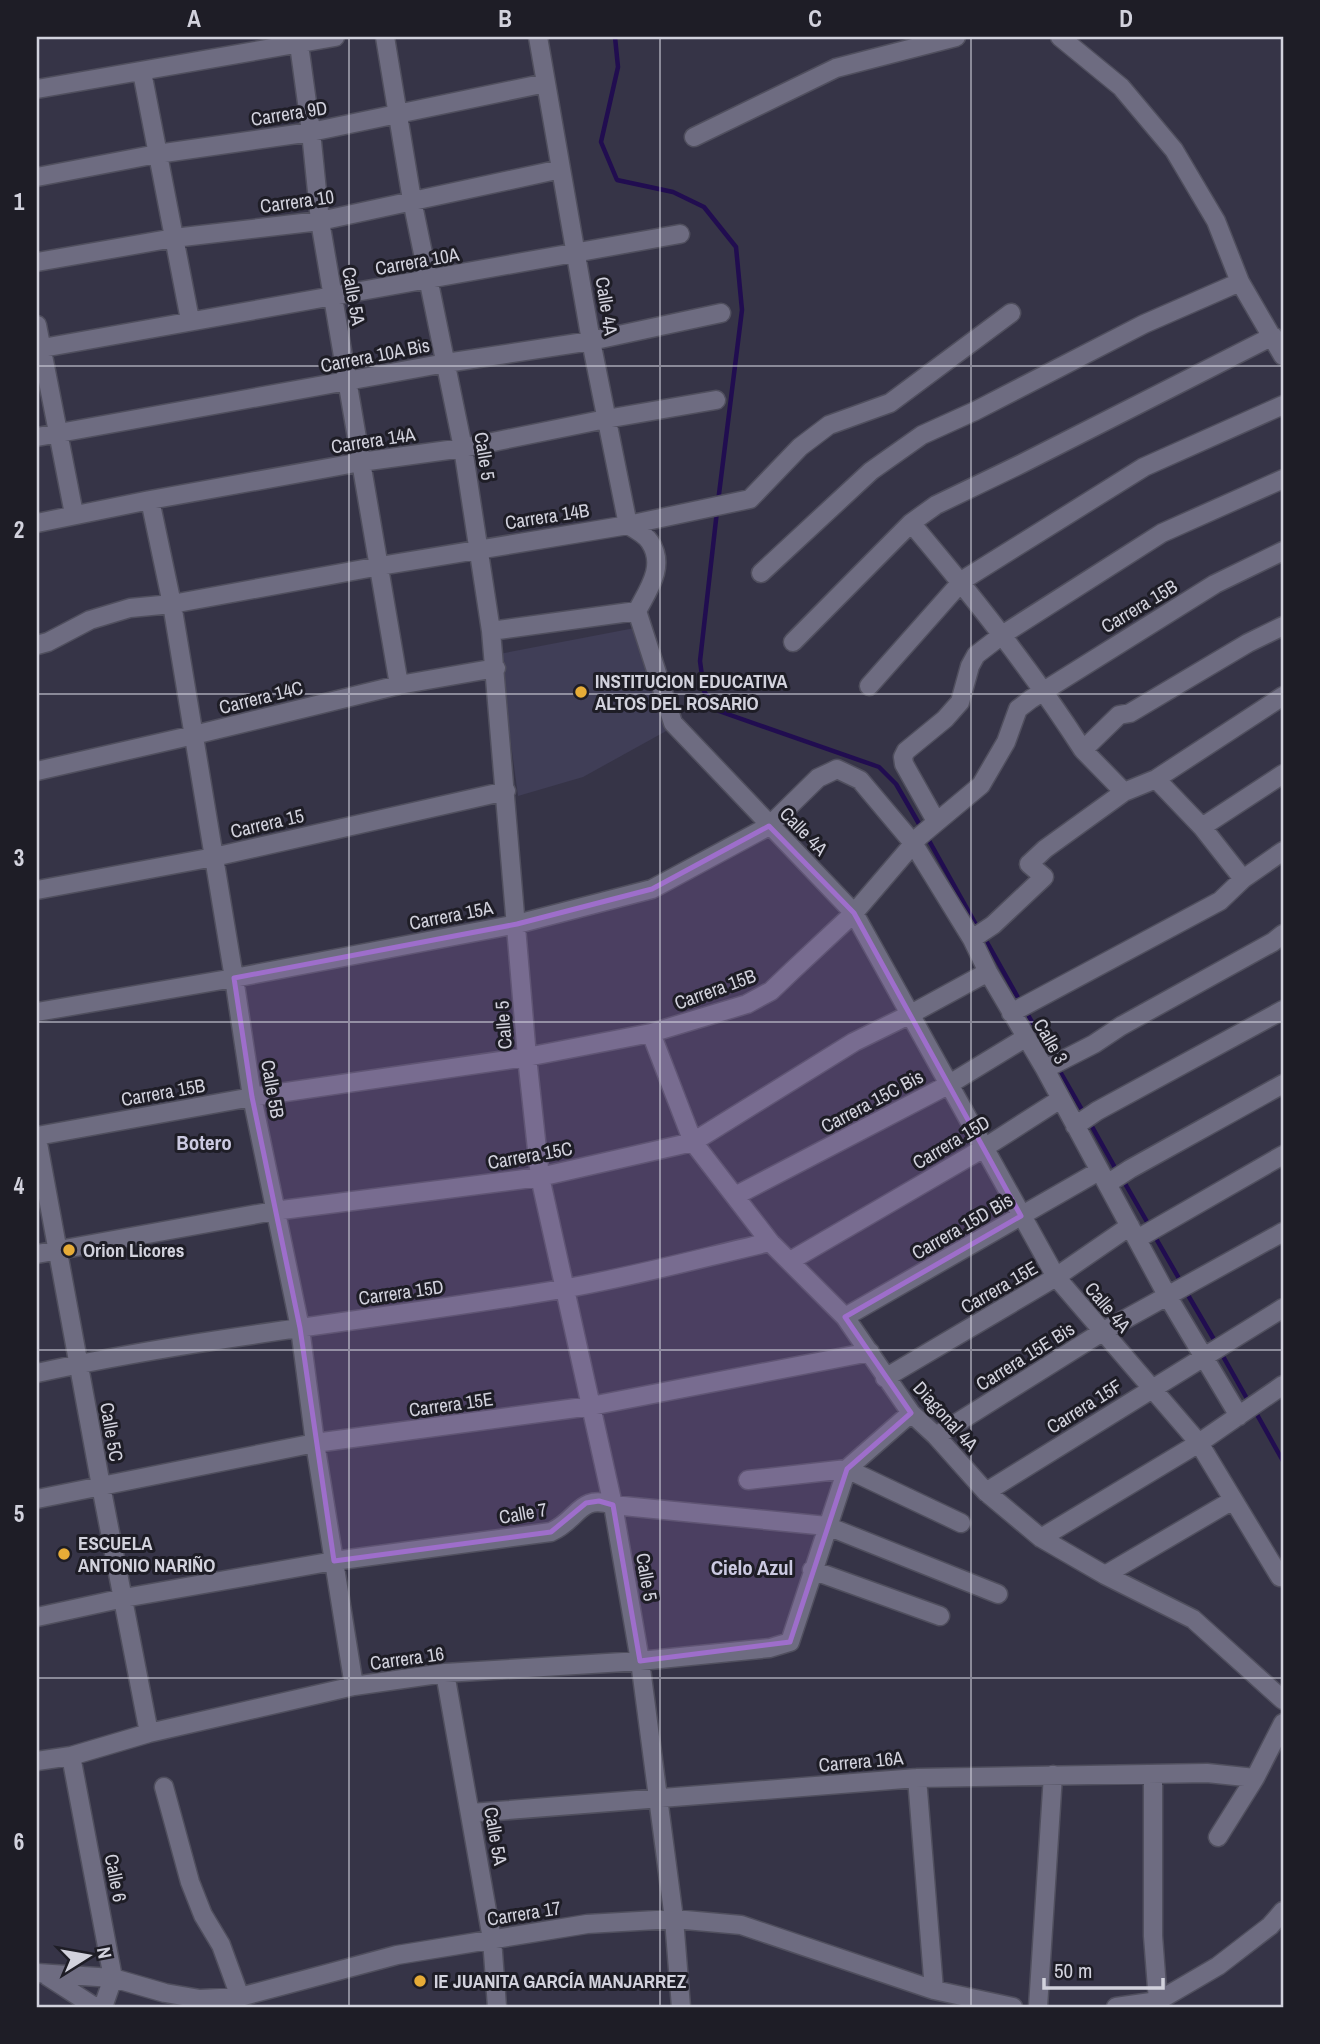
<svg xmlns="http://www.w3.org/2000/svg" width="1320" height="2044" font-family="'Archivo Narrow',sans-serif">
  <style>
    .built { fill: #403e57 }
    .lines { fill: none; stroke-linecap: round; stroke-linejoin: round }
    .stream { stroke: #210d50; stroke-width: 4.5 }
    .minor-casing { stroke: #504f5e; stroke-width: 21 }
    .minor { stroke: #6e6c81; stroke-width: 18 }
    .marked { fill: #9e6ecb; fill-opacity: 0.2; stroke: #9e6ecb; stroke-width: 5; stroke-linejoin: round }
    .grid { fill: none; stroke: #d2d2dd; stroke-width: 2; stroke-opacity: 0.55 }
    .poi-dot { fill: #e7ac37; stroke: #1e1d26; stroke-width: 2.5 }
    .labels { text-anchor: middle; dominant-baseline: central; stroke-width: 6; stroke-linejoin: round; paint-order: stroke }
    .street-label { font-size: 19px; fill: #d2d2dd; stroke: #1e1d26 }
    .poi-label { font-size: 19px; font-weight: bold; fill: #d2d2dd; stroke: #1e1d26; text-anchor: start }
    .neighbourhood-label { font-size: 21px; font-weight: bold; fill: #cccae2; stroke: #1e1d26 }
    .neatline { fill: none; stroke: #d2d2dd; stroke-width: 2.5 }
    .grid-label { font-size: 23px; text-anchor: middle; font-weight: bold; fill: #d2d2dd }
  </style>
  <rect width="100%" height="100%" fill="#363447"/>
  <path class="built" d="M640 627 668 730 583 777 518 796 499 654Z"/>
  <g class="lines">
    <path class="stream" d="M615 37 618 67 601 142 617 180 673 192 704 207 736 247 742 310 718 502
      M717 511 700 661 704 691 716 710 879 767 896 784 922 829
      M927 837 979 930
      M984 937 1021 1003
      M1025 1010 1054 1060
      M1058 1068 1085 1115
      M1090 1123 1118 1173
      M1123 1180 1150 1227
      M1154 1235 1181 1282
      M1185 1290 1216 1343
      M1220 1351 1250 1404
      M1255 1411 1283 1461"/>
    <defs>
      <path id="minor" d="M298 37 311 132 320 221 399 685
        M385 37 412 200 463 448 491 631 527 1057 540 1177 613 1505 640 1661 674 1919 681 2007
        M538 37 591 341 628 525C635 529 646 535 650 542 666 566 648 590 637 611L673 723 854 913 1056 1277 1199 1443 1280 1577
        M1060 37 1121 87 1174 150 1216 221 1240 282 1283 356
        M142 72 190 320
        M37 89 335 37
        M694 137 836 68 956 37
        M37 177 157 154 311 132 546 83
        M37 262 174 238 320 221 561 169
        M37 325 74 514
        M37 349 680 234
        M37 437 446 363 591 341 721 313
        M150 500 172 604 234 978 252 1097 300 1328 315 1443 354 1686
        M37 523 150 500 361 462 463 448 606 419 716 400
        M911 523C973 596 1032 670 1083 750
        M761 573 871 471 922 435 975 411 1144 324 1240 282
        M491 631 637 611
        M793 642 911 523 936 505 1021 464 1273 336
        M37 645 48 642 90 620 130 608 172 604 380 566 628 525 750 499 800 447 829 425 890 403 1011 313
        M869 686 963 580 1144 467 1283 405
        M37 771 194 735 399 685 496 668
        M1156 779 1202 827 1243 879
        M1124 792 1156 779 1283 696
        M936 821 904 764 903 757 906 751 945 719 960 702 970 666 976 655 1002 635 1162 533 1283 479
        M1202 827 1283 774
        M37 890 214 857 506 791
        M972 939 993 925 1044 877 1029 864 1045 849 1124 792 1083 750 1119 715 1130 713 1248 643 1283 626
        M37 1012 234 978 517 924 652 889 769 826 818 778 837 769 860 780 913 843 972 939 988 972 1045 1069 1168 1297 1239 1416
        M1011 1013 1220 901 1243 879 1283 851
        M651 1033 693 1142 770 1242 845 1317 911 1413 936 1436 986 1492 1041 1538 1105 1575 1193 1619 1283 1700
        M1045 1069 1094 1044 1121 1026 1273 942 1283 934
        M1075 1126 1097 1111 1283 1010
        M37 1136 252 1097 527 1057 651 1033 747 1004 771 991 793 970 854 913 920 836 981 785 1006 742 1018 709 1031 699 1215 584 1283 551
        M37 1138 101 1486 149 1733
        M1107 1184 1130 1169 1283 1084
        M735 1196 948 1085 1025 1038
        M1137 1239 1283 1155
        M37 1254 274 1211 540 1177 693 1142 854 1042 911 1014 988 972
        M790 1261 984 1148 1059 1100
        M845 1317 1099 1171
        M37 1373C210 1335 388 1319 562 1289 632 1277 701 1258 770 1242
        M885 1378 1056 1277 1130 1226
        M936 1436 1102 1332 1283 1232
        M748 1480 847 1469 961 1523
        M986 1492 1283 1308
        M37 1499 315 1443 591 1406 870 1352
        M1041 1538 1199 1443 1283 1385
        M812 1570 940 1616
        M1105 1575 1233 1500
        M37 1617 124 1598 334 1561 551 1532C580 1519 578 1494 613 1505L827 1526 998 1594
        M445 1673 492 1939 497 2007
        M71 1756 113 1978 103 2007
        M37 1761 71 1756 149 1733 354 1686 445 1673 640 1661 770 1648 790 1642 847 1469 911 1413
        M1153 1774V1936L1158 2001
        M917 1778 934 1990
        M164 1787 190 1882 203 1915 221 1945 240 1997
        M471 1813 917 1778 1207 1773 1255 1778
        M1218 1837 1255 1778 1283 1723
        M37 1973 113 1978 165 1993 200 1999 240 1997 397 1955 587 1924 674 1919 741 1925 934 1990 1013 2007
        M47 1976 95 2007
        M1038 2007 1053 1775
        M1116 2007 1158 2001 1218 1966 1270 1926 1283 1911"/>
    </defs>
    <use href="#minor" class="minor-casing"/>
    <use href="#minor" class="minor"/>
  </g>
  <path class="marked" d="M769 826 854 913 1021 1216 845 1317 911 1413 847 1469 790 1642 640 1661 613 1505 599 1501 586 1503 551 1532 334 1561 300 1328 252 1097 234 978 517 924 652 889Z"/>
  <path class="grid" d="M349 37V2007M660 37V2007M971 37V2007M37 366H1283M37 694H1283M37 1022H1283M37 1350H1283M37 1678H1283"/>
  <g class="poi-dot">
    <circle cx="581" cy="692" r="7"/>
    <circle cx="69" cy="1250" r="7"/>
    <circle cx="64" cy="1554" r="7"/>
    <circle cx="420" cy="1981" r="7"/>
  </g>
  <g class="labels">
    <g class="street-label">
      <text transform="translate(289 113) rotate(-9)">Carrera 9D</text>
      <text transform="translate(297 201) rotate(-8)">Carrera 10</text>
      <text transform="translate(417 261) rotate(-10)">Carrera 10A</text>
      <text transform="translate(354 296) rotate(80)">Calle 5A</text>
      <text transform="translate(607 306) rotate(81)">Calle 4A</text>
      <text transform="translate(375 355) rotate(-11)">Carrera 10A Bis</text>
      <text transform="translate(373 440) rotate(-9)">Carrera 14A</text>
      <text transform="translate(485 456) rotate(81)">Calle 5</text>
      <text transform="translate(547 516) rotate(-9)">Carrera 14B</text>
      <text transform="translate(1139 606) rotate(-31)">Carrera 15B</text>
      <text transform="translate(261 697) rotate(-14)">Carrera 14C</text>
      <text transform="translate(267 823) rotate(-13)">Carrera 15</text>
      <text transform="translate(804 831) rotate(46)">Calle 4A</text>
      <text transform="translate(451 915) rotate(-11)">Carrera 15A</text>
      <text transform="translate(715 989) rotate(-20)">Carrera 15B</text>
      <text transform="translate(503 1025) rotate(-94)">Calle 5</text>
      <text transform="translate(1051 1041) rotate(60)">Calle 3</text>
      <text transform="translate(273 1089) rotate(80)">Calle 5B</text>
      <text transform="translate(163 1092) rotate(-10)">Carrera 15B</text>
      <text transform="translate(872 1101) rotate(-28)">Carrera 15C Bis</text>
      <text transform="translate(951 1142) rotate(-31)">Carrera 15D</text>
      <text transform="translate(530 1155) rotate(-10)">Carrera 15C</text>
      <text transform="translate(962 1226) rotate(-30)">Carrera 15D Bis</text>
      <text transform="translate(999 1287) rotate(-30)">Carrera 15E</text>
      <text transform="translate(401 1292) rotate(-8)">Carrera 15D</text>
      <text transform="translate(1108 1307) rotate(50)">Calle 4A</text>
      <text transform="translate(1025 1356) rotate(-32)">Carrera 15E Bis</text>
      <text transform="translate(451 1404) rotate(-8)">Carrera 15E</text>
      <text transform="translate(1084 1406) rotate(-32)">Carrera 15F</text>
      <text transform="translate(946 1416) rotate(48)">Diagonal 4A</text>
      <text transform="translate(112 1432) rotate(80)">Calle 5C</text>
      <text transform="translate(523 1513) rotate(-10)">Calle 7</text>
      <text transform="translate(647 1577) rotate(80)">Calle 5</text>
      <text transform="translate(407 1658) rotate(-8)">Carrera 16</text>
      <text transform="translate(861 1761) rotate(-5)">Carrera 16A</text>
      <text transform="translate(496 1836) rotate(80)">Calle 5A</text>
      <text transform="translate(116 1878) rotate(79)">Calle 6</text>
      <text transform="translate(524 1913) rotate(-9)">Carrera 17</text>
    </g>
    <g class="poi-label">
      <text x="595" y="681">INSTITUCION EDUCATIVA<tspan x="595" dy="22">ALTOS DEL ROSARIO</tspan></text>
      <text x="83" y="1250">Orion Licores</text>
      <text x="78" y="1543">ESCUELA<tspan x="78" dy="22">ANTONIO NARIÑO</tspan></text>
      <text x="434" y="1981">IE JUANITA GARCÍA MANJARREZ</text>
    </g>
    <g class="neighbourhood-label">
      <text x="204" y="1142">Botero</text>
      <text x="752" y="1567">Cielo Azul</text>
    </g>
  </g>
  <rect width="1320" height="2044" fill="none" stroke="#1e1d26" stroke-width="77"/>
  <g transform="translate(88 1956) rotate(79)" stroke="#1e1d26" stroke-width="5" paint-order="stroke">
  <path d="M0-5L12 26L0 18L-12 26Z" fill="#d2d2dd"/>
  <text y="-10" font-size="19" font-weight="bold" text-anchor="middle" fill="#d2d2dd">N</text>
  </g>
  <path d="M1044 1978v10h119v-10" fill="none" stroke="#d2d2dd" stroke-width="3.5"/>
  <text x="1054" y="1978" font-size="21" fill="#d2d2dd" stroke="#1e1d26" stroke-width="5" paint-order="stroke">50 m</text>
  <rect x="38" y="38" width="1244" height="1968" class="neatline"/>
  <g class="grid-label">
    <text x="194" y="27">A</text>
    <text x="505" y="27">B</text>
    <text x="815" y="27">C</text>
    <text x="1126" y="27">D</text>
    <text x="19" y="210">1</text>
    <text x="19" y="538">2</text>
    <text x="19" y="866">3</text>
    <text x="19" y="1194">4</text>
    <text x="19" y="1522">5</text>
    <text x="19" y="1850">6</text>
  </g>
</svg>
